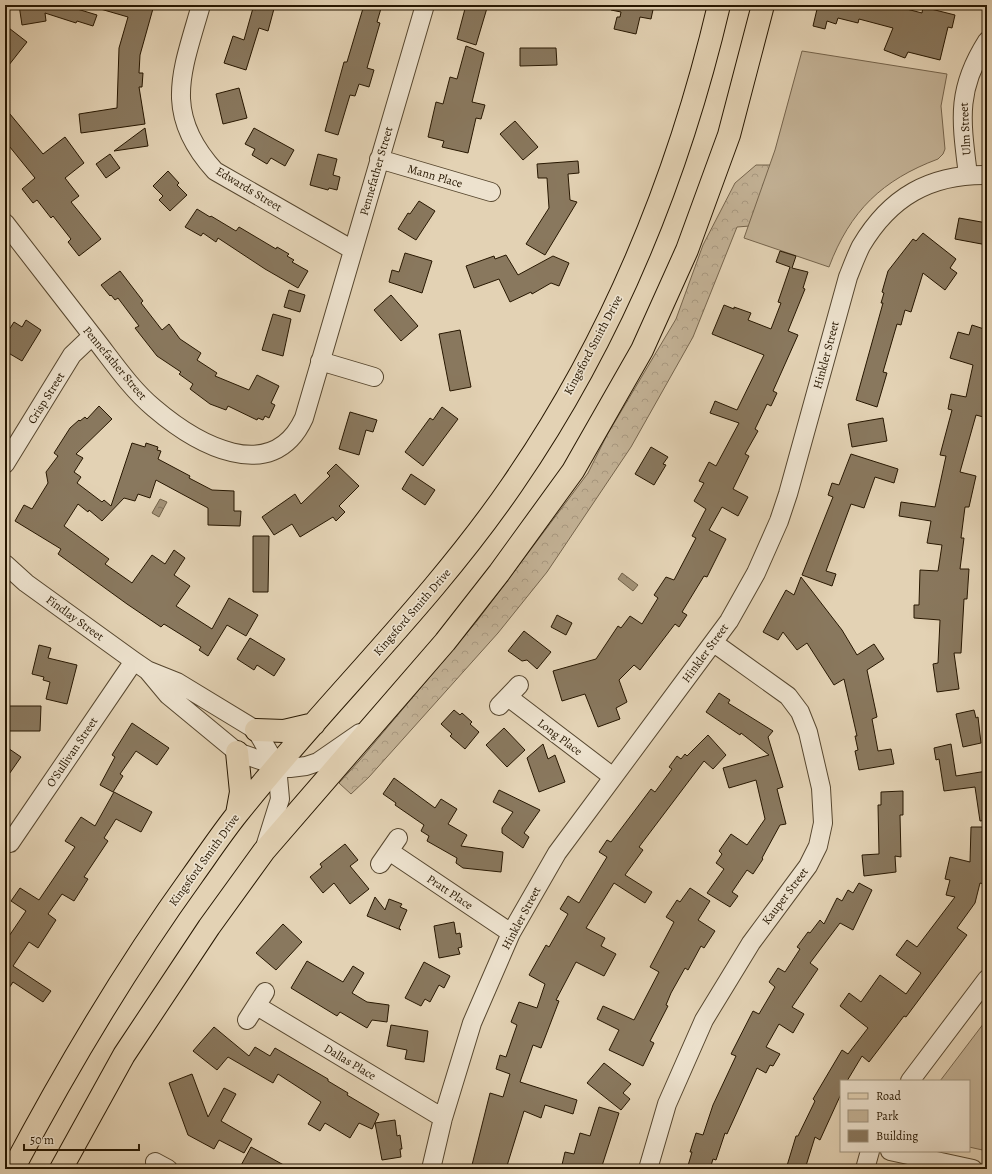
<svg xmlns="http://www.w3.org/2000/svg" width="992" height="1174" font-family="Alegreya,serif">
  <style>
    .forest { fill: url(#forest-crowns); stroke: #75644c }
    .park { fill: #c3b296; stroke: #75644c }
    .water { fill: url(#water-ripples); stroke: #716148 }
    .building { fill: #89785e; stroke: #271701 }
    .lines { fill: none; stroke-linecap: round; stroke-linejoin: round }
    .minor-casing { stroke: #56462e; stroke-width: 20 }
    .major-casing { stroke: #271701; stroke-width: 24 }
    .minor { stroke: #ede2ce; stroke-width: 18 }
    .major { stroke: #e3d2b4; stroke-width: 22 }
    .labels { text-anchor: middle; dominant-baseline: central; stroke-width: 3.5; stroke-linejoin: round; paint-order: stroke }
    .street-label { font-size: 12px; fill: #271701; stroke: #ede2ce }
  </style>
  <defs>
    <pattern id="forest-crowns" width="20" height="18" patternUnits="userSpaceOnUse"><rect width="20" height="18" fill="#c3b296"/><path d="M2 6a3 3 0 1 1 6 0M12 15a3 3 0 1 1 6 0" fill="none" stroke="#a89880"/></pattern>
    <pattern id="water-ripples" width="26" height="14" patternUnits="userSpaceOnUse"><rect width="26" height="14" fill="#a39277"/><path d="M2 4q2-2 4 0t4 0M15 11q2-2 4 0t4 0" fill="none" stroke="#85765f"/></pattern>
  </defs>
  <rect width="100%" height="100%" fill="#e3d2b4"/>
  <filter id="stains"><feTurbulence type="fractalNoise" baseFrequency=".005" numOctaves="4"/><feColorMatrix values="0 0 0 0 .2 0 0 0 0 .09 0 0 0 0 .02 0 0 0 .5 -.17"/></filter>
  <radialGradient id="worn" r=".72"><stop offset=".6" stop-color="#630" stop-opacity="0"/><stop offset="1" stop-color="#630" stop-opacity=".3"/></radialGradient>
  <path class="forest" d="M756 165H781L763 225 737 227 693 337 631 447 547 572 498 633 369 777 351 794 339 783 359 761 477 621 588 473 607 435 676 319 703 245 735 183Z"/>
  <path class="park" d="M802 51 947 74 941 106 945 149 943 154 938 159C882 180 850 211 829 267L744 238 775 150Z
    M987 1019V1151L969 1147V1081H940Z"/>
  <path class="water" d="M160 499 167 502 159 517 152 513Z
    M622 573 638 585 633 591 618 579Z"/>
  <path class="building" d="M19 5H64L97 15 93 26 77 21 76 23 45 13 46 21 22 25Z
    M98 5H154L140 55 139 73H143L142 87H139L145 124 81 133 79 114 117 108 119 48 128 17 97 8Z
    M257 5H275L268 31 259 28 246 70 224 63 233 36 244 40 253 8 256 10Z
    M364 5H382L377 22 380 23 367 68 374 70 369 87 359 84 355 96 350 95 338 135 325 131 344 62H347Z
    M466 5 487 8 476 45 457 39Z
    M612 5H654L651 19 640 17 636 34 614 29 617 17H620L621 12 611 10Z
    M818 5H891L922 13 923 7 955 15 952 28 948 27 940 60 908 52 905 58 884 50 893 28 859 19 858 23 838 18 836 24 827 21 825 29 813 26Z
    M5 25 27 42 5 70Z
    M466 46 484 53 472 102 485 105 481 119 476 118 468 153 442 147 444 141 428 137 436 102 443 104 450 77 457 79Z
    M520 48H556L557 65 520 66Z
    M239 88 247 118 223 124 216 94Z
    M5 108 43 154 65 137 84 163 65 178 79 196 71 202 101 239 79 256 68 242 71 239 53 216 51 218 37 200 33 203 22 189 35 178 5 141Z
    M515 121 538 147 523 160 500 134Z
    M145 128 148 146 114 151Z
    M254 128 294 150 285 166 271 158 267 164 252 155 255 149 245 144Z
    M110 154 120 168 106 178 96 164Z
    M318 154 337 159 333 175 340 177 337 190 329 188 328 190 310 185Z
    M578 161 579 173 568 174 570 200 577 202 545 255 526 244 549 208 547 178H538L537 164Z
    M168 171 179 183 177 185 187 195 170 211 159 200 163 196 153 186Z
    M419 201 435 211 416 240 398 229 408 213 410 214Z
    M197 209 210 217 211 216 236 231 239 227 276 249 277 247 289 254 287 256 294 260 292 262 308 271 298 288 265 269 218 238 216 242 203 233 201 236 185 227Z
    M959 218 987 223V245L955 239Z
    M923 233 956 259 950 268 957 273 945 290 923 273 911 312 905 310 901 325 897 324 883 372 887 373 877 407 856 400 883 303H881L884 293 882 292 888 271 913 239 916 241Z
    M780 251 796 256 792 268 808 272 803 288 805 289 788 331 798 335 773 391 777 393 771 406 767 404 755 429 758 431 745 454 749 456 733 489 748 497 738 516 722 507 709 530 726 539 707 577 704 576 682 612 687 615 679 627 675 624 640 670 634 665 619 680 627 702 616 708 620 719 598 727 585 694 562 701 553 671 596 659 618 626 621 628 630 616 642 624 658 598 654 595 666 577 674 580 696 538 692 536 706 509 694 501 704 483 699 481 709 462 716 466 739 423 710 413 715 401 737 410 764 355 712 334 724 305 734 309V307L751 313 748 320 771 329 781 303 778 302 790 267 776 262Z
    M405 253 432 261 422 293 389 282 392 270 399 272Z
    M506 255 518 275 553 256 569 263 559 286 551 283 532 294 531 292 510 302 499 279 474 288 466 266 494 256 495 259Z
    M120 271 143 301 141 303 162 330 169 324 180 339 201 353 197 360 217 373 215 376 249 390 257 375 279 386 271 403 275 405 269 418 265 416 263 420 258 418 257 420 228 406 226 410 210 404 190 389 193 384 179 374 181 372 157 356 135 328 139 326 118 298 115 300 111 295 110 296 101 285Z
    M289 290 305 295 300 312 284 307Z
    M391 295 418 326 401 341 374 310Z
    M273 314 291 319 283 356 262 350Z
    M26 320 41 330 22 361 5 351V336L14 322 22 327Z
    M972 325 987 330V418L976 415 960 472 976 476 969 507H965L961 538H964L960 569H969L967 599H964L961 653H954L959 689 937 692 933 664 938 663 940 620 914 618V605H919L920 570 938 571 942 545 927 543 931 521 899 516 901 502 935 507 946 456 940 455 952 410 948 409 951 394 966 397 973 365 950 358 958 332 969 335Z
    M460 330 471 387 450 391 439 334Z
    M99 406 112 419 76 454 83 458 74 472 81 477 77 483 102 502 104 500 111 506 132 443 145 447 146 443 158 447 157 450 161 451 158 459 190 476 189 478 212 490 234 491V511H241L240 526 208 525V508L156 480 150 498 138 494 135 501 124 498 102 521 89 510 88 512 78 504 64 526 109 559 105 564 132 583 152 555 165 564 174 550 185 558 174 575 190 586 176 606 212 629 229 598 258 615 246 636 227 625 208 656 199 650 201 647 164 624 161 627 127 604 58 554 61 549 15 521 24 505 32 509 48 483 46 472 58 456 54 453 70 428 79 420 80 421 85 417 87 419Z
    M442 407 458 419 423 466 405 452 430 418 433 420Z
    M350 412 377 420 373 432 366 430 359 455 339 449Z
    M883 418 887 441 852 447 848 424Z
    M651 447 668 457 663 464 666 465 654 485 635 474Z
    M851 454 898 469 894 483 875 477 864 508 851 504 826 571 836 574 832 586 802 575 833 497 828 495 832 483 839 485Z
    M336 464 359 486 339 506 345 512 336 521 333 517 300 537 292 524 274 535 262 517 295 494 301 504 330 476 327 473Z
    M411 474 435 490 425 505 402 489Z
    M253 536H269L268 592H253Z
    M801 577 842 630 857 655 874 644 884 659 867 670 877 717 872 719 878 751 891 749 894 764 859 770 855 751 858 750 855 736H857L844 679 834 685 807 643 797 650 783 632 778 640 763 632 786 590 794 595Z
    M557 615 572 623 566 635 551 627Z
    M524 631 551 652 537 669 527 660 522 661 508 651Z
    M250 638 285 659 274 676 257 665 254 670 237 659Z
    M39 645 51 648 48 658 77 665 67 704 46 699 50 682 43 680 44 677 32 674Z
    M719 693 730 700 728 703 773 731 768 737 783 787 777 789 786 824 780 825 762 858 763 859 753 874 747 870 732 892 738 896 730 907 707 893 724 869 716 863 722 854 719 851 731 834 747 845 765 819 756 780 729 788 723 768 769 755 741 733 740 735 706 712Z
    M6 706H41L40 731H6Z
    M454 710 460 715 462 713 472 722 470 724 479 732 465 749 450 736 452 734 441 724Z
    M974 710 976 718 978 717 981 743 963 747 956 714Z
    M132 723 169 748 157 765 136 751 120 774 123 776 113 792 100 785 115 757 112 755Z
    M504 728 525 750 507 767 486 745Z
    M708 735 726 755 713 769 704 761 639 847 643 850 625 875 652 892 645 903 614 883 586 928 605 938 601 946 616 954 604 976 576 962 556 1000 559 1001 541 1048 533 1045 520 1082 577 1100 573 1114 545 1105 541 1118 524 1111 506 1169H471L490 1093 503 1097 510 1074 496 1069 500 1055 506 1057 517 1025 511 1022 519 1002 537 1008 545 984 529 975 546 945 549 947 568 914 560 909 568 896 579 903 607 857 599 852 607 840 611 842 651 789 655 792 672 769 669 767 677 756 681 759 685 754 687 756Z
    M543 744 548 759 555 755 565 782 539 792 527 758Z
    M951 744 956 776 987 771V820L980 821 975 787 944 791 939 759 936 760 934 748Z
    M5 746 21 757 5 780Z
    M394 778 435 808 441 799 457 809 448 824 467 835 461 846 503 852 501 872 463 868 456 863 457 858 427 841 429 836 421 831 424 825 395 805 396 803 383 794Z
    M499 790 540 810 524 833 529 837 523 848 502 833V828L513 812 493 802Z
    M903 791V815H900L901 857 895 856 896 872 864 876 862 855 879 854 878 805H881V792Z
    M114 792 152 812 141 832 116 819 104 838 108 841 84 877 88 879 74 901 62 894 48 914 56 920 38 948 29 942 13 966 51 991 43 1002 13 982 5 994V942L26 911 11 901 20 888 39 900 75 847 65 841 81 817 95 826Z
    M971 827H987V885L980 883 975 903 957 928 967 935 906 1017 904 1016 869 1062 862 1056 847 1081H841V1094L820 1140 815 1137 805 1169H786L796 1136H798L815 1101 813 1099 842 1050 848 1054 868 1028 840 1006 849 993 861 1002 880 975 906 994 921 973 896 955 907 940 917 947 955 897 946 895 950 880 945 879 950 857 970 862Z
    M345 844 358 860 350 866 369 889 350 904 334 883 323 893 310 877 322 867 320 864Z
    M859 883 872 890 853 930 840 923 810 963 818 969 792 1007 804 1014 793 1033 779 1024 766 1047 780 1054 773 1066 770 1065 766 1073 757 1068 727 1134 725 1133 716 1160 713 1159 710 1169H687L692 1152H690L696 1133 703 1135 713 1105 736 1056 731 1054 753 1011 759 1014 775 987 769 982 778 968 785 972 800 949 797 947 808 932 810 933 820 920 824 924 837 898 842 901 848 890 853 893Z
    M690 888 710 901 698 920 715 931 704 948 701 946 688 970 685 968 671 993 666 1005 668 1006 650 1041 654 1043 643 1066 609 1050 619 1030 597 1019 603 1006 634 1020 659 972 650 967 674 922 666 917 677 900 680 902Z
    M375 897 385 910 389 899 402 904 400 907 407 910 399 928 401 930 367 916Z
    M454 922 456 934 460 933 462 947 458 948 460 954 439 958 434 926Z
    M283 924 302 942 276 970 256 953Z
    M307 961 343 982 353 966 364 973 352 993 367 1002 389 1005 387 1022 372 1020 367 1028 340 1012 337 1016 291 988Z
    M424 962 450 976 444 988 439 985 430 1002 425 999 421 1006 405 998Z
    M391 1025 428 1031 424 1062 405 1059 407 1050 387 1046Z
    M214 1027 249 1056 255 1047 270 1056 275 1048 328 1079V1081L348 1093 347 1095 379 1114 372 1129 359 1123 350 1138 325 1123 320 1131 308 1124 321 1102 278 1074 273 1083 228 1057 217 1070 193 1051Z
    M604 1063 631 1084 623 1093 630 1099 621 1110 587 1083Z
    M192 1074 208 1117 224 1088 236 1094 221 1121 252 1139 244 1153 219 1140 214 1149 188 1135 169 1083Z
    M599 1107 619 1113 601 1169H561L565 1152 574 1154 580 1133 590 1136Z
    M395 1120 397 1136 400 1135 402 1149H400L401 1157 382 1160 375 1123Z
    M251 1147 291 1169H239Z"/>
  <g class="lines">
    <defs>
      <path id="minor" d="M201 5C182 72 162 113 215 171L353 250
        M379 159 491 192
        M968 175C961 119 956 90 987 41
        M5 223C35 262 65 300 95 339 113 362 131 389 154 408 195 443 272 488 304 418L425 5
        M320 361 374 377
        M5 464 72 355 92 336
        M5 564 26 583 134 661 147 670 177 682 256 730 277 766 280 799 265 847
        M148 671 168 695 237 752 277 766 290 768 306 766 318 762 360 733
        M508 697 613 777
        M499 706 519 685
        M10 843 134 661
        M389 851 511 933
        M380 864 398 838
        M257 1006 443 1118
        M247 1020 265 992
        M910 1081 987 979
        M890 1151 973 1169
        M155 1162 168 1169
        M431 1169 443 1118 472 1023 511 933 557 853 729 621 756 573 779 521 788 494 848 277C852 267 856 256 861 246 890 197 930 174 987 175
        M648 1169 667 1104 704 1020 751 943 808 866 818 846 823 823 821 788 808 732 800 712 788 696 714 643
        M865 1169 870 1151"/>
      <path id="major" d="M256 730 284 731 314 724
        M237 752 241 792 237 814
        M13 1169C67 1067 126 968 193 875 208 854 222 833 238 813 327 701 431 603 512 485 612 340 679 175 719 5
        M61 1169 124 1055 209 927 264 851 445 642 499 573 573 471 642 350 687 250 729 135 763 5"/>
    </defs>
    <use href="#minor" class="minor-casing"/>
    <use href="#major" class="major-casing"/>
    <use href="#minor" class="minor"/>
    <use href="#major" class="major"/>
  </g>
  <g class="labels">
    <g class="street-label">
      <text transform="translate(965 129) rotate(-93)">Ulm Street</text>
      <text transform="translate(376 171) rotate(-74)">Pennefather Street</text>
      <text transform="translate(435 176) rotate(16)">Mann Place</text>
      <text transform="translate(249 189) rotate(31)">Edwards Street</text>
      <text transform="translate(593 345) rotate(-62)">Kingsford Smith Drive</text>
      <text transform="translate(826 355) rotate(-75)">Hinkler Street</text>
      <text transform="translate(115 363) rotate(50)">Pennefather Street</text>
      <text transform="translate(46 398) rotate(-58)">Crisp Street</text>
      <text transform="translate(412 612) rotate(-49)">Kingsford Smith Drive</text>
      <text transform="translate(75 618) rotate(36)">Findlay Street</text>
      <text transform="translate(705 653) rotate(-54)">Hinkler Street</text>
      <text transform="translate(560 737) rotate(37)">Long Place</text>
      <text transform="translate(72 752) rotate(-56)">O'Sullivan Street</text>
      <text transform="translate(204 860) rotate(-54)">Kingsford Smith Drive</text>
      <text transform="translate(450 892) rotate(34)">Pratt Place</text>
      <text transform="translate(785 896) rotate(-53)">Kauper Street</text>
      <text transform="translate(521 918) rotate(-62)">Hinkler Street</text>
      <text transform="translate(350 1062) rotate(31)">Dallas Place</text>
    </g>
  </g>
  <rect width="992" height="1174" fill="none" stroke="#e3d2b4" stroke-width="20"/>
  <rect x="6" y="6" width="980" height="1162" fill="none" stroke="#271701" stroke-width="2"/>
  <rect x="10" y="10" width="972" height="1154" fill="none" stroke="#271701"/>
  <rect x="840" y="1080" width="130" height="72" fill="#ede2ce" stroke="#9e917c"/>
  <rect x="848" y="1093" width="20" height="6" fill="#e3d2b4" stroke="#9e917c"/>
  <text x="876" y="1100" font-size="12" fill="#271701">Road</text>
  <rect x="848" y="1110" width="20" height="12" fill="#c3b296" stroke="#9e917c"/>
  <text x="876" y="1120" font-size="12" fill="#271701">Park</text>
  <rect x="848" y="1130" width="20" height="12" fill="#89785e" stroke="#9e917c"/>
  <text x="876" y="1140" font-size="12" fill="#271701">Building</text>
  <path d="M24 1144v6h115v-6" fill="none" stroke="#271701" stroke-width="2"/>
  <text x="30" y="1144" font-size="12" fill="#271701" stroke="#ede2ce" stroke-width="3" paint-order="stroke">50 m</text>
  <rect width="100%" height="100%" filter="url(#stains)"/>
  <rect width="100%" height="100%" fill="url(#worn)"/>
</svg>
